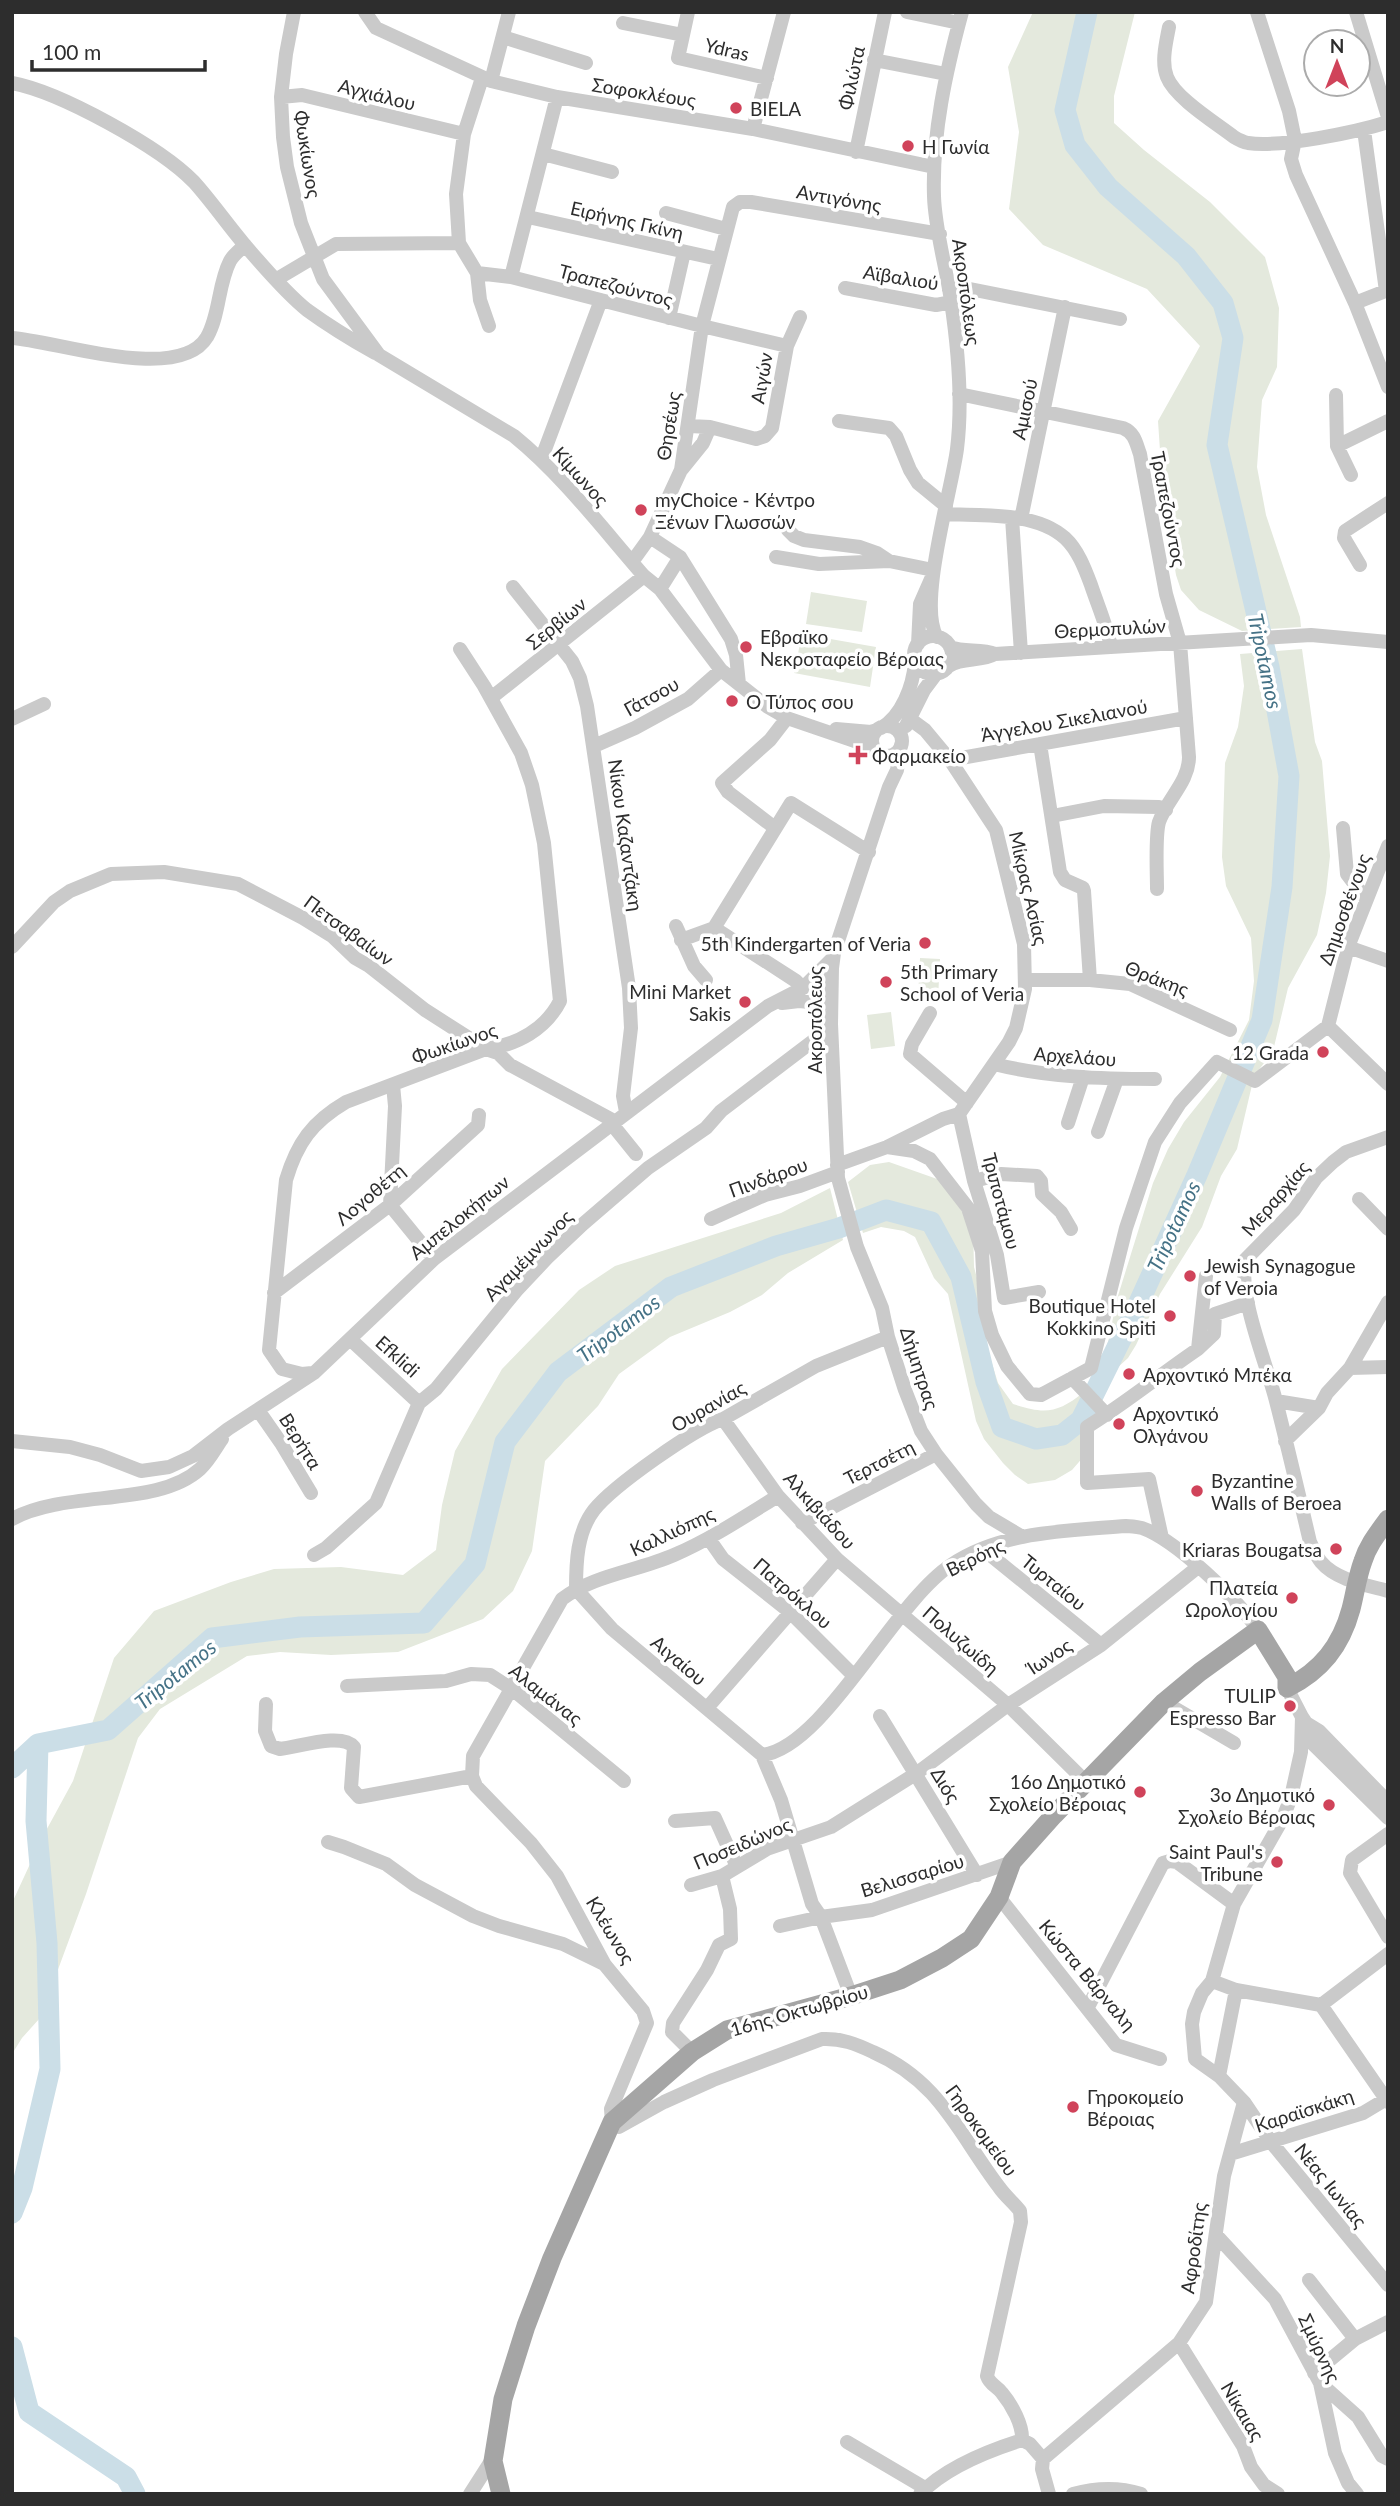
<svg xmlns="http://www.w3.org/2000/svg" width="1400" height="2506" font-family="Lato,sans-serif">
  <style>
    .green { fill: #e4e9dd }
    .lines { fill: none; stroke-linecap: round; stroke-linejoin: round }
    .river { stroke: #cbdee7; stroke-width: 21 }
    .minor { stroke: #cacaca; stroke-width: 14 }
    .major { stroke: #a5a5a5; stroke-width: 19 }
    .poi-dot { fill: #d0435a; stroke: #fff; stroke-width: 2.5 }
    .labels { text-anchor: middle; dominant-baseline: central; stroke-width: 7; stroke-linejoin: round; paint-order: stroke }
    .street-label { font-size: 19px; fill: #2d2d2d; stroke: #fff }
    .poi-label { font-size: 19px; fill: #2d2d2d; stroke: #fff; text-anchor: start }
    .water-label { font-size: 21px; font-style: italic; fill: #457286; stroke: #fff }
  </style>
  <rect width="100%" height="100%" fill="#fff"/>
  <path class="green" d="M1033 12H1135L1114 96V123L1144 150 1210 202 1265 257 1279 308 1277 367 1262 400 1257 467 1266 515 1300 617 1301 627 1242 631 1199 610 1181 590 1176 575 1163 495 1158 421 1200 346 1147 289 1043 245 1009 209 1019 132 1008 67Z
    M811 592 867 601 862 632 806 624Z
    M802 634 876 647 870 687 794 673Z
    M1302 649 1315 742 1322 761 1330 856 1326 893 1317 935 1288 988 1273 1051 1258 1071 1252 1085 1237 1149 1221 1176 1202 1227 1160 1294 1136 1345 1128 1358 1116 1369 1098 1403 1086 1390 1098 1368 1108 1342 1117 1299 1153 1183 1168 1149 1184 1122 1220 1077 1249 1020 1254 981 1251 938 1226 886 1222 857 1225 763 1238 727 1244 686 1240 654Z
    M920 958 940 959 938 999 918 998Z
    M891 1012 895 1046 871 1049 867 1015Z
    M889 1162 940 1180 973 1227 974 1267 982 1297 981 1316 983 1334 998 1383 1013 1404C1044 1414 1057 1414 1084 1392L1097 1406 1087 1427 1085 1455 1072 1470 1055 1480 1028 1484 1015 1475 1003 1463 984 1439 976 1421 948 1294 934 1278 915 1237 904 1231 881 1227 863 1233 848 1182 870 1165Z
    M830 1188 843 1240 788 1273 762 1295 730 1312 670 1337 619 1374 598 1406 545 1461 532 1551 513 1591 483 1619 398 1652 331 1655 280 1652 247 1656 160 1709 138 1738 86 1894 40 2018 22 2038 12 2054V1903L42 1838 73 1781 114 1658 154 1611 231 1582 274 1569 341 1567 403 1575 436 1550 442 1505 455 1451 502 1369 579 1290 615 1266 781 1213Z"/>
  <g class="lines">
    <path class="river" d="M12 1768 38 1744 108 1730 212 1638 300 1627 424 1623 475 1564 505 1442 558 1372 671 1287 776 1246 839 1228 886 1210 931 1222 961 1277 986 1382 1002 1427 1036 1439 1062 1435 1081 1420 1136 1309 1197 1175 1262 1020 1282 887 1289 776 1269 667 1217 445 1233 338 1223 303 1186 256 1108 187 1075 145 1065 110 1087 12
      M12 2213 22 2188 50 2069 47 1943 36 1821 38 1744
      M12 2347 29 2412 126 2477 135 2494"/>
    <path class="minor" d="M294 12 286 54 281 97 283 137 287 167 301 223 323 279 379 355 514 436C563 476 602 528 644 576L660 589 721 670 768 707 787 718 866 745 876 752
      M365 12 376 28 491 81 557 97 753 129 934 167
      M688 12 678 58 767 78
      M907 12 959 23
      M1257 12 1289 111 1295 140 1291 159 1296 175 1355 303 1388 387
      M1356 12 1388 117
      M623 23 683 35
      M1169 27C1166 43 1161 62 1167 77 1175 98 1216 123 1234 137 1239 140 1243 142 1248 143 1280 148 1357 132 1388 122
      M503 37 586 63
      M874 60 946 74
      M482 78 464 134 456 194 459 243 477 273 480 300 489 326
      M491 81 509 12
      M12 83C60 92 160 147 194 182 212 202 227 224 244 244 261 264 287 294 307 310 329 326 352 340 375 353
      M281 97 302 95 464 134
      M753 129 784 12
      M1364 130 1386 291
      M856 152 885 12
      M543 154 612 172
      M666 213 726 229
      M528 217 718 259
      M477 273 511 277 702 326 787 346
      M511 277 557 97
      M277 279 336 244 459 243
      M845 288 936 305 952 302
      M949 290 965 288 1120 319
      M1355 303 1388 290
      M669 318 684 252
      M12 338C57 341 179 384 207 337 220 314 218 284 230 261 233 255 240 250 245 245
      M959 394 1123 428C1135 433 1136 443 1140 454L1166 594 1180 643 1189 757C1189 782 1167 799 1159 822 1155 836 1157 872 1157 889
      M1336 395 1337 446 1351 475
      M839 421 889 428 896 436 910 470 918 483 946 506
      M689 426 710 427 756 439 765 436 772 428 787 346 800 317
      M1337 446 1388 421
      M541 460 601 300
      M682 469 703 443 710 427
      M945 514C982 516 1035 511 1065 538 1078 550 1085 569 1091 585 1098 606 1107 626 1111 647
      M1012 518 1021 653
      M1021 519 1065 307
      M788 530 794 536 804 540 860 547 877 553 889 561 933 570
      M650 537 680 557 731 639 736 655 739 684
      M776 557 819 564 889 561
      M632 562 650 537 681 470 702 326 733 207 740 202H751L940 234
      M1360 565 1344 538 1345 531 1388 503
      M513 587 572 661 580 678 587 706 629 988 631 1028 623 1096 626 1112
      M660 589 680 557
      M914 655a19 19 0 1 1 38 0a19 19 0 1 1-38 0Z
      M937 637C917 605 952 489 957 449 963 401 958 348 951 301 946 266 935 230 934 196 932 134 946 71 962 12
      M918 644 920 604 931 579
      M950 647C964 653 981 648 995 654
      M949 666C962 657 981 662 995 654L1311 635 1388 642
      M491 698 644 576
      M12 719 44 704
      M906 726 924 690 936 674
      M872 741a15 15 0 1 1 30 0a15 15 0 1 1-30 0Z
      M881 728C902 716 913 686 915 662
      M836 729 871 732 877 730
      M1040 744 1060 872 1065 880 1083 888 1084 891 1090 980
      M901 745 897 770 889 787 834 953 832 968 831 1024 838 1178 857 1247 882 1308 888 1337 905 1390 921 1431 936 1454 976 1504 989 1517 1021 1536
      M594 746 635 728 688 699 721 670
      M950 760 1186 718
      M1052 816 1104 806 1159 807 1166 810
      M775 828 728 792 722 783 770 740 787 718
      M1343 828 1347 874 1366 899
      M676 926 694 966 706 980
      M714 928 796 981 803 988
      M681 940 714 928 791 803 869 852
      M12 947 54 902 70 891 111 874 164 872 238 884 303 918 332 936 355 958 369 966 425 1010 486 1049 498 1053 510 1065 614 1121
      M1348 947 1388 961
      M1025 980H1090L1130 984 1230 1030
      M782 1003 799 1001 831 1004
      M930 1013 912 1044 910 1054 967 1103
      M1328 1026 1348 947 1388 846
      M1328 1026 1388 1084
      M994 1064C1046 1077 1101 1079 1155 1079
      M393 1085 395 1106 390 1205 434 1259
      M959 1114 974 1181 997 1255 1004 1298 1039 1292
      M611 1123 636 1154
      M1068 1123 1083 1077
      M1098 1132 1117 1079
      M1388 1137 1346 1152 1333 1162 1316 1178 1294 1210 1245 1260C1239 1300 1266 1361 1276 1401 1288 1448 1299 1495 1310 1542 1313 1548 1316 1556 1321 1562 1336 1580 1366 1585 1388 1591
      M887 1147 914 1151 930 1159 968 1208 982 1251 985 1311 992 1335 1007 1366 1030 1394 1041 1395 1091 1368 1126 1228 1155 1142 1180 1103 1217 1062 1255 1081 1328 1026
      M837 1165 887 1147 943 1119 959 1114 1009 1042 1016 1028 1025 989 1024 944 996 830 950 760 925 730 910 719
      M974 1181 1001 1174 1037 1176 1041 1181 1042 1194 1061 1212 1071 1229
      M1359 1199 1388 1229
      M711 1219 765 1195 800 1186 838 1172
      M274 1293 390 1205 478 1125 479 1115
      M350 1339 419 1403
      M1198 1349 1214 1334 1215 1314 1248 1303
      M1350 1368 1388 1367
      M312 1373 302 1374 282 1369 269 1350 286 1180C297 1143 312 1122 346 1102L486 1049C517 1045 546 1029 560 1001L544 843 532 785 521 753 484 686 460 649
      M1072 1378 1107 1415
      M1276 1401 1319 1408
      M258 1410 281 1443 311 1493
      M723 1419 778 1496 837 1559 1008 1705 1087 1783
      M12 1441 70 1447 100 1455 141 1471 169 1467 193 1456 228 1429 314 1373 434 1259 768 1006 803 988 833 958
      M1285 1441 1319 1408 1327 1393 1350 1368 1388 1302
      M778 1496C744 1517 711 1539 674 1555 638 1571 593 1575 562 1599L473 1756 472 1776 476 1786 531 1843 557 1876 605 1965 643 2011 647 2023 611 2109 612 2122 619 2127 664 2102 713 2080 822 2039C841 2038 856 2044 873 2052 940 2081 958 2133 999 2187 1005 2196 1014 2203 1020 2211L1021 2222 987 2376C990 2385 997 2386 1002 2393 1012 2405 1023 2425 1022 2440
      M12 1519C67 1489 157 1508 200 1469 209 1461 215 1449 222 1439
      M802 1523 936 1454
      M1162 1538 1149 1479 1087 1483V1427C1126 1403 1161 1374 1198 1349L1206 1276
      M709 1539 723 1559 790 1612 854 1676
      M983 1549 1101 1645
      M314 1555 326 1548 376 1503 419 1403 436 1389 516 1291 547 1258 583 1224 648 1168 706 1128 721 1111 813 1041 831 1037
      M576 1589 612 1629 762 1755 781 1800 812 1904 821 1917 851 1996
      M576 1589C576 1562 577 1532 594 1510 613 1486 695 1428 723 1419L816 1366 888 1337
      M347 1686 446 1681 471 1674 490 1675 512 1689 624 1781
      M1287 1688 1302 1717 1306 1723 1319 1731 1388 1802
      M1164 1702 1234 1743
      M266 1704 265 1731 271 1746 280 1749C299 1747 342 1732 354 1747L351 1788 359 1797 472 1776
      M707 1708 837 1559
      M880 1716 977 1875
      M1302 1717 1301 1752 1291 1797 1283 1818 1234 1904 1212 1981 1202 1993 1194 2012 1192 2024 1195 2059 1219 2076 1244 2102 1271 2142 1388 2285
      M1307 1727 1308 1739 1388 1818
      M762 1755C824 1748 893 1603 951 1565 1001 1531 1067 1531 1126 1526 1131 1526 1137 1527 1142 1528 1176 1540 1238 1600 1258 1630
      M675 1821 715 1818 737 1867
      M1388 1834 1352 1860 1350 1873 1388 1937
      M328 1842 344 1847 386 1864 415 1885 473 1916 499 1926 563 1944 604 1964
      M691 1885 722 1876 767 1849 831 1827 917 1773 1008 1705 1101 1645 1198 1567
      M999 1897 1116 2045 1160 2059
      M780 1926 821 1917 872 1910 1012 1862
      M1212 1981 1236 1990 1321 2005 1388 1954
      M1321 2005 1388 2102
      M1088 2007 1163 1863 1170 1861 1177 1862 1234 1904
      M692 2052 672 2032 673 2023 707 1970 719 1945 731 1939 730 1909 722 1876
      M1219 2076 1236 1990
      M1230 2154 1363 2113 1388 2098
      M1217 2236 1275 2299 1320 2383 1335 2453 1348 2483 1357 2494
      M1309 2280 1355 2339
      M1179 2343 1243 2446 1251 2467 1264 2485 1278 2494
      M1314 2373 1355 2339 1388 2322
      M1320 2383 1358 2417 1382 2456 1388 2459
      M847 2442 925 2488
      M1043 2459 1179 2343 1206 2302 1224 2176 1244 2102
      M1043 2459 1042 2469 1049 2494
      M470 2494 493 2458
      M920 2494C946 2467 987 2451 1022 2440L1030 2444 1043 2459
      M1073 2494C1095 2488 1119 2487 1141 2494"/>
    <path class="major" d="M1287 1688C1321 1671 1341 1646 1351 1609 1355 1594 1357 1577 1363 1561 1368 1545 1378 1533 1388 1519
      M501 2494 493 2461 503 2399 526 2326 552 2258 612 2122 692 2052 727 2030 851 1996 900 1980 942 1958 971 1939 999 1897 1012 1862 1054 1815 1164 1702 1200 1672 1258 1630 1287 1677V1688"/>
  </g>
  <g class="poi-dot">
    <circle cx="736" cy="108" r="7"/>
    <circle cx="908" cy="146" r="7"/>
    <circle cx="641" cy="510" r="7"/>
    <circle cx="746" cy="647" r="7"/>
    <circle cx="732" cy="701" r="7"/>
    <path d="M854.5 744.5h7v7h7v7h-7v7h-7v-7h-7v-7h7z"/>
    <circle cx="925" cy="943" r="7"/>
    <circle cx="886" cy="982" r="7"/>
    <circle cx="745" cy="1002" r="7"/>
    <circle cx="1323" cy="1052" r="7"/>
    <circle cx="1190" cy="1276" r="7"/>
    <circle cx="1170" cy="1316" r="7"/>
    <circle cx="1129" cy="1374" r="7"/>
    <circle cx="1119" cy="1424" r="7"/>
    <circle cx="1197" cy="1491" r="7"/>
    <circle cx="1336" cy="1549" r="7"/>
    <circle cx="1292" cy="1598" r="7"/>
    <circle cx="1290" cy="1706" r="7"/>
    <circle cx="1140" cy="1792" r="7"/>
    <circle cx="1329" cy="1805" r="7"/>
    <circle cx="1277" cy="1862" r="7"/>
    <circle cx="1073" cy="2107" r="7"/>
  </g>
  <g class="labels">
    <g class="street-label">
      <text transform="translate(727 49) rotate(13)">Ydras</text>
      <text transform="translate(851 78) rotate(-78)">Φιλώτα</text>
      <text transform="translate(644 92) rotate(9)">Σοφοκλέους</text>
      <text transform="translate(377 94) rotate(14)">Αγχιάλου</text>
      <text transform="translate(308 154) rotate(81)">Φωκίωνος</text>
      <text transform="translate(839 198) rotate(10)">Αντιγόνης</text>
      <text transform="translate(627 220) rotate(13)">Ειρήνης Γκίνη</text>
      <text transform="translate(901 277) rotate(9)">Αϊβαλιού</text>
      <text transform="translate(616 285) rotate(15)">Τραπεζούντος</text>
      <text transform="translate(967 292) rotate(82)">Ακροπόλεως</text>
      <text transform="translate(761 378) rotate(-80)">Αιγών</text>
      <text transform="translate(1024 409) rotate(-78)">Αμισού</text>
      <text transform="translate(668 426) rotate(-81)">Θησέως</text>
      <text transform="translate(581 476) rotate(48)">Κίμωνος</text>
      <text transform="translate(1169 509) rotate(79)">Τραπεζούντος</text>
      <text transform="translate(556 623) rotate(-39)">Σερβίων</text>
      <text transform="translate(1110 628) rotate(-3)">Θερμοπυλών</text>
      <text transform="translate(651 696) rotate(-29)">Γάτσου</text>
      <text transform="translate(1064 720) rotate(-10)">Άγγελου Σικελιανού</text>
      <text transform="translate(626 835) rotate(82)">Νίκου Καζαντζάκη</text>
      <text transform="translate(1029 888) rotate(77)">Μίκρας Ασίας</text>
      <text transform="translate(1344 909) rotate(-70)">Δημοσθένους</text>
      <text transform="translate(349 930) rotate(36)">Πετσαβαίων</text>
      <text transform="translate(1157 978) rotate(21)">Θράκης</text>
      <text transform="translate(814 1020) rotate(-90)">Ακροπόλεως</text>
      <text transform="translate(454 1043) rotate(-19)">Φωκίωνος</text>
      <text transform="translate(1075 1056) rotate(4)">Αρχελάου</text>
      <text transform="translate(768 1177) rotate(-20)">Πινδάρου</text>
      <text transform="translate(370 1194) rotate(-40)">Λογοθέτη</text>
      <text transform="translate(1275 1198) rotate(-49)">Μεραρχίας</text>
      <text transform="translate(1002 1201) rotate(75)">Τριποτάμου</text>
      <text transform="translate(459 1217) rotate(-39)">Αμπελοκήπων</text>
      <text transform="translate(528 1255) rotate(-46)">Αγαμέμνωνος</text>
      <text transform="translate(398 1356) rotate(42)">Efklidi</text>
      <text transform="translate(920 1368) rotate(72)">Δήμητρας</text>
      <text transform="translate(708 1406) rotate(-30)">Ουρανίας</text>
      <text transform="translate(301 1441) rotate(58)">Βερήτα</text>
      <text transform="translate(879 1462) rotate(-27)">Τερτσέτη</text>
      <text transform="translate(820 1510) rotate(48)">Αλκιβιάδου</text>
      <text transform="translate(672 1531) rotate(-25)">Καλλιόπης</text>
      <text transform="translate(975 1557) rotate(-26)">Βερόης</text>
      <text transform="translate(1054 1582) rotate(39)">Τυρταίου</text>
      <text transform="translate(793 1593) rotate(41)">Πατρόκλου</text>
      <text transform="translate(961 1640) rotate(41)">Πολυζωίδη</text>
      <text transform="translate(1049 1656) rotate(-33)">Ίωνος</text>
      <text transform="translate(679 1660) rotate(40)">Αιγαίου</text>
      <text transform="translate(546 1694) rotate(38)">Αλαμάνας</text>
      <text transform="translate(946 1785) rotate(59)">Διός</text>
      <text transform="translate(742 1843) rotate(-23)">Ποσειδώνος</text>
      <text transform="translate(912 1875) rotate(-17)">Βελισσαρίου</text>
      <text transform="translate(611 1930) rotate(59)">Κλέωνος</text>
      <text transform="translate(1088 1975) rotate(50)">Κώστα Βάρναλη</text>
      <text transform="translate(799 2010) rotate(-16)">16ης Οκτωβρίου</text>
      <text transform="translate(1304 2110) rotate(-18)">Καραϊσκάκη</text>
      <text transform="translate(982 2130) rotate(54)">Γηροκομείου</text>
      <text transform="translate(1331 2185) rotate(51)">Νέας Ιωνίας</text>
      <text transform="translate(1193 2248) rotate(-82)">Αφροδίτης</text>
      <text transform="translate(1320 2348) rotate(65)">Σμύρνης</text>
      <text transform="translate(1243 2411) rotate(59)">Νίκαιας</text>
    </g>
    <g class="poi-label">
      <text x="750" y="108">BIELA</text>
      <text x="922" y="146">Η Γωνία</text>
      <text x="655" y="499">myChoice - Κέντρο<tspan x="655" dy="22">Ξένων Γλωσσών</tspan></text>
      <text x="760" y="636">Εβραϊκο<tspan x="760" dy="22">Νεκροταφείο Βέροιας</tspan></text>
      <text x="746" y="701">Ο Τύπος σου</text>
      <text x="872" y="755">Φαρμακείο</text>
      <text x="911" y="943" text-anchor="end">5th Kindergarten of Veria</text>
      <text x="900" y="971">5th Primary<tspan x="900" dy="22">School of Veria</tspan></text>
      <text x="731" y="991" text-anchor="end">Mini Market<tspan x="731" dy="22">Sakis</tspan></text>
      <text x="1309" y="1052" text-anchor="end">12 Grada</text>
      <text x="1204" y="1265">Jewish Synagogue<tspan x="1204" dy="22">of Veroia</tspan></text>
      <text x="1156" y="1305" text-anchor="end">Boutique Hotel<tspan x="1156" dy="22">Kokkino Spiti</tspan></text>
      <text x="1143" y="1374">Αρχοντικό Μπέκα</text>
      <text x="1133" y="1413">Αρχοντικό<tspan x="1133" dy="22">Ολγάνου</tspan></text>
      <text x="1211" y="1480">Byzantine<tspan x="1211" dy="22">Walls of Beroea</tspan></text>
      <text x="1322" y="1549" text-anchor="end">Kriaras Bougatsa</text>
      <text x="1278" y="1587" text-anchor="end">Πλατεία<tspan x="1278" dy="22">Ωρολογίου</tspan></text>
      <text x="1276" y="1695" text-anchor="end">TULIP<tspan x="1276" dy="22">Espresso Bar</tspan></text>
      <text x="1126" y="1781" text-anchor="end">16ο Δημοτικό<tspan x="1126" dy="22">Σχολείο Βέροιας</tspan></text>
      <text x="1315" y="1794" text-anchor="end">3ο Δημοτικό<tspan x="1315" dy="22">Σχολείο Βέροιας</tspan></text>
      <text x="1263" y="1851" text-anchor="end">Saint Paul's<tspan x="1263" dy="22">Tribune</tspan></text>
      <text x="1087" y="2096">Γηροκομείο<tspan x="1087" dy="22">Βέροιας</tspan></text>
    </g>
    <g class="water-label">
      <text transform="translate(1266 661) rotate(78)">Tripotamos</text>
      <text transform="translate(1173 1226) rotate(-65)">Tripotamos</text>
      <text transform="translate(618 1328) rotate(-37)">Tripotamos</text>
      <text transform="translate(175 1674) rotate(-39)">Tripotamos</text>
    </g>
  </g>
  <rect width="1400" height="2506" fill="none" stroke="#2d2d2d" stroke-width="28"/>
  <g transform="translate(1337 63)"><circle r="33" fill="#ffffff" stroke="#ababab" stroke-width="2"/>
  <path d="M0-5L12 26L0 18L-12 26Z" fill="#d0435a"/>
  <text y="-10" font-size="19" font-weight="bold" text-anchor="middle" fill="#2d2d2d">N</text>
  </g>
  <path d="M32 60v10h173v-10" fill="none" stroke="#2d2d2d" stroke-width="3.5"/>
  <text x="42" y="60" font-size="21" fill="#2d2d2d" stroke="#ffffff" stroke-width="5" paint-order="stroke">100 m</text>
</svg>
